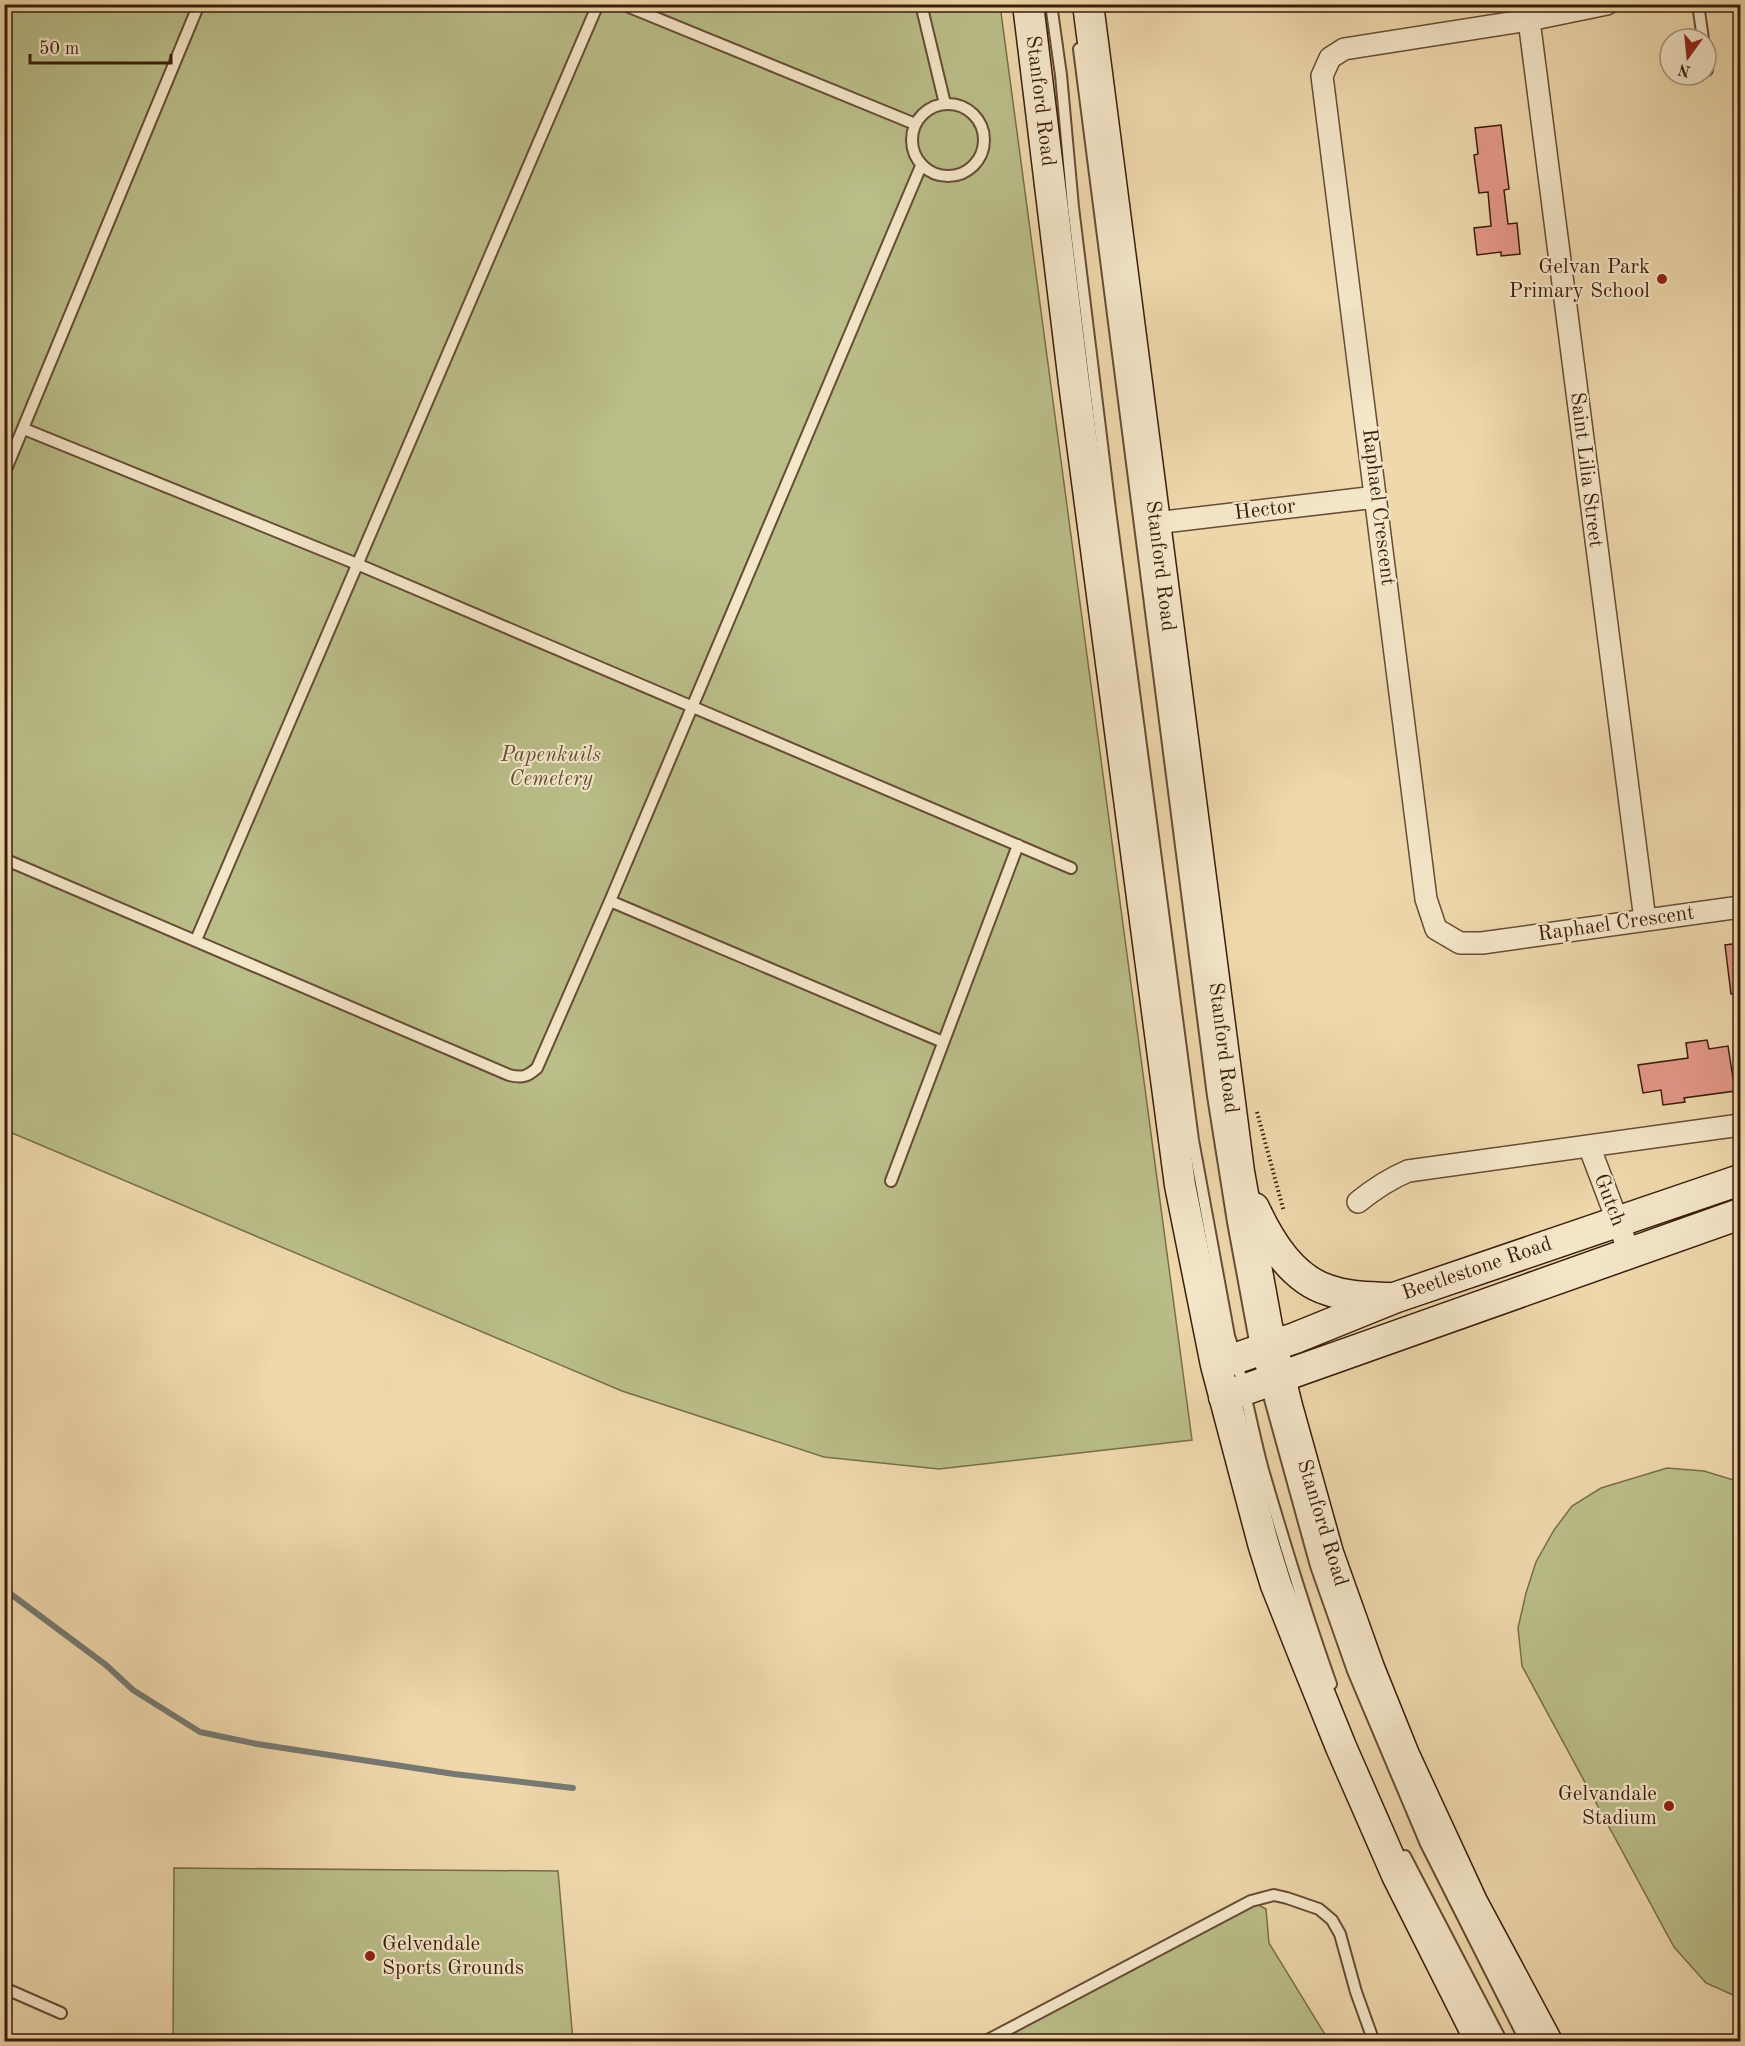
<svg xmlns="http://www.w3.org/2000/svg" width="1745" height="2046" font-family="'Old Standard TT',serif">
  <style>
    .green { fill: #babe89; stroke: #7a6e4a; stroke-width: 1.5 }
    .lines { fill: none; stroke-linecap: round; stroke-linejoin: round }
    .stream { stroke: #777972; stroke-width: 6 }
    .building { fill: #e59889; stroke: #3a1d0c; stroke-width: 1.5 }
    .lane-casing { stroke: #674c34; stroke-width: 14 }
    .street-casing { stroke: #674c34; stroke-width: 24 }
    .secondary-casing { stroke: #3a1d0c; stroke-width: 33 }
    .path { stroke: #3a1d0c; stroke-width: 4; stroke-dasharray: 1.5 3; stroke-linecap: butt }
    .lane { stroke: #f4e6c9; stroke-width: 10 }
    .street { stroke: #f4e6c9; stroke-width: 21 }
    .secondary { stroke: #f4e6c9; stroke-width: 30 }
    .poi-dot { fill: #8f2418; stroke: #f4e6c9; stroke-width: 2 }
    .labels { text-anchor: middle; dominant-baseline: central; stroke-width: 4.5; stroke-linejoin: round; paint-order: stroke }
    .street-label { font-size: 21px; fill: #3a1d0c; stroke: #f4e6c9 }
    .poi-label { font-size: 21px; fill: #3a1d0c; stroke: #f4e6c9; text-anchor: end }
    .park-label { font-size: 21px; font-style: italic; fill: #604d32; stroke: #f4e6c9 }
  </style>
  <rect width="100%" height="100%" fill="#eed8ac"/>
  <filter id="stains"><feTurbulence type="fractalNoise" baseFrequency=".00333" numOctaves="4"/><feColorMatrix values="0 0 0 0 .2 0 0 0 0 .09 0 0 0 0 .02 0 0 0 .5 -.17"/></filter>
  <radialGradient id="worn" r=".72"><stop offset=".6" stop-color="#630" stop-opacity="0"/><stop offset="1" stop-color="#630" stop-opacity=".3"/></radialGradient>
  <path class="green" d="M4 5H1000L1192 1440 939 1469 824 1457 622 1391 5 1130Z
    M1667 1468 1704 1471 1740 1482V1998L1706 1983 1674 1947 1522 1666 1518 1628 1526 1593 1536 1562 1554 1530 1572 1506 1601 1488Z
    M174 1868 558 1871 573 2041H173Z
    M1251 1901 1266 1909 1269 1943 1329 2041 984 2042Z"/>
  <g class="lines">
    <path class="stream" d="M4 1589 106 1665 133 1690 200 1732 257 1744 454 1774 573 1788"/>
  </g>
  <path class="building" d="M1501 125 1509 189 1504 190 1508 224 1517 223 1520 254 1501 256V252L1477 255 1474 228 1491 226 1488 192 1479 193 1474 155 1478 154 1475 128Z
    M1740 943V993L1731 994 1725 945Z
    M1707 1040 1709 1049 1728 1046 1735 1091 1684 1098 1685 1102 1663 1105 1661 1090 1643 1093 1638 1065 1688 1058 1686 1043Z"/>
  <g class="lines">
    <defs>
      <path id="lane" d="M622 4 915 124
        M921 4 945 104
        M1051 4 1061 75 1073 207 1110 510 1193 1140 1229 1336C1244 1380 1251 1426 1263 1470 1284 1542 1306 1614 1331 1684
        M1698 4 1703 39
        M1079 49 1213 1096 1233 1222 1257 1352 1316 1566 1353 1671 1426 1844 1526 2042
        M1706 64 1707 70
        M912 140a36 36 0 1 1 72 0a36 36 0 1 1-72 0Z
        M24 429 357 564 1071 868
        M4 474 199 4
        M4 859 509 1075C522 1078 527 1077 537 1068L610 901 921 166
        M610 901 943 1042
        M196 940 598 4
        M891 1181 1018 845
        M1405 1856 1502 2042
        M4 1988 61 2013
        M984 2042 1251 1901 1274 1895 1287 1898 1319 1909 1332 1920 1340 1934 1356 1992 1374 2042"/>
      <path id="street" d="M1607 4 1529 20 1344 49 1330 58 1322 76 1426 899 1436 929 1460 943H1482L1740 907
        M1529 20 1645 920
        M1155 523 1376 497
        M1589 1146 1630 1254
        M1358 1202C1374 1189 1389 1179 1408 1171L1740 1125"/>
      <path id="secondary" d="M1028 4 1074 383 1180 1185 1216 1365 1263 1543 1276 1585 1305 1658 1341 1747 1397 1875 1481 2042
        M1088 4 1239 1172 1267 1326 1287 1406 1328 1553 1369 1668 1404 1755 1472 1902 1547 2042
        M1254 1208C1269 1241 1292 1279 1328 1290 1347 1297 1368 1297 1388 1298
        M1216 1365 1295 1338 1394 1298 1740 1180
        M1224 1397 1740 1214"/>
    </defs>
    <use href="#lane" class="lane-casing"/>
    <use href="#street" class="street-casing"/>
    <use href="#secondary" class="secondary-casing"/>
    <path class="path" d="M1257 1112 1284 1212"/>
    <use href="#lane" class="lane"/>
    <use href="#street" class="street"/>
    <use href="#secondary" class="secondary"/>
  </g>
  <g class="poi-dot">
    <circle cx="1662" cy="279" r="6"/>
    <circle cx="1669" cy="1806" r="6"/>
    <circle cx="370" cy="1956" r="6"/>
  </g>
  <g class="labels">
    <g class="street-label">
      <text transform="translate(1040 101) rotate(83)">Stanford Road</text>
      <text transform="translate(1586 470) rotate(83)">Saint Lilia Street</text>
      <text transform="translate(1378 507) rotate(83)">Raphael Crescent</text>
      <text transform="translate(1265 510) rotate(-7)">Hector</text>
      <text transform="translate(1160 566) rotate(83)">Stanford Road</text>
      <text transform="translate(1616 924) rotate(-8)">Raphael Crescent</text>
      <text transform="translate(1223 1048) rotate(83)">Stanford Road</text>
      <text transform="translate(1609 1200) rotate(69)">Gutch</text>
      <text transform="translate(1477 1269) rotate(-19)">Beetlestone Road</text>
      <text transform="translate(1322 1523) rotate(73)">Stanford Road</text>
    </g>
    <g class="poi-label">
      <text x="1650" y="267">Gelvan Park<tspan x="1650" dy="24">Primary School</tspan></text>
      <text x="1657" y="1794">Gelvandale<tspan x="1657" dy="24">Stadium</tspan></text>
      <text x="382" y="1944" text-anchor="start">Gelvendale<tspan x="382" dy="24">Sports Grounds</tspan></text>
    </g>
    <g class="park-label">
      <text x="551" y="755">Papenkuils<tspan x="551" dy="24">Cemetery</tspan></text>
    </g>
  </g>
  <rect width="1745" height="2046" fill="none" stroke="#eed8ac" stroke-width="24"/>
  <rect x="6" y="6" width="1733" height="2034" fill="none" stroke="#3a1d0c" stroke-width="3"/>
  <rect x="12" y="12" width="1721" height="2022" fill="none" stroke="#3a1d0c" stroke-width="1.5"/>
  <g transform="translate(1688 57) rotate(195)"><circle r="28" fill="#f4e6c9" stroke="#aa967d" stroke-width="1.5"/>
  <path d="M0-4.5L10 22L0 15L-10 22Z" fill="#8f2418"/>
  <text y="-9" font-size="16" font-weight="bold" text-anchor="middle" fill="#3a1d0c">N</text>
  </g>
  <path d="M30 54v9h141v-9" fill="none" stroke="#3a1d0c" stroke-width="3"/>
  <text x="39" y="54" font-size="18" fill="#3a1d0c" stroke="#f4e6c9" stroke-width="4.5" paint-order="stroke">50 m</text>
  <rect width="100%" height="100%" filter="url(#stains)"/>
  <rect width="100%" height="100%" fill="url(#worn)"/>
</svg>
